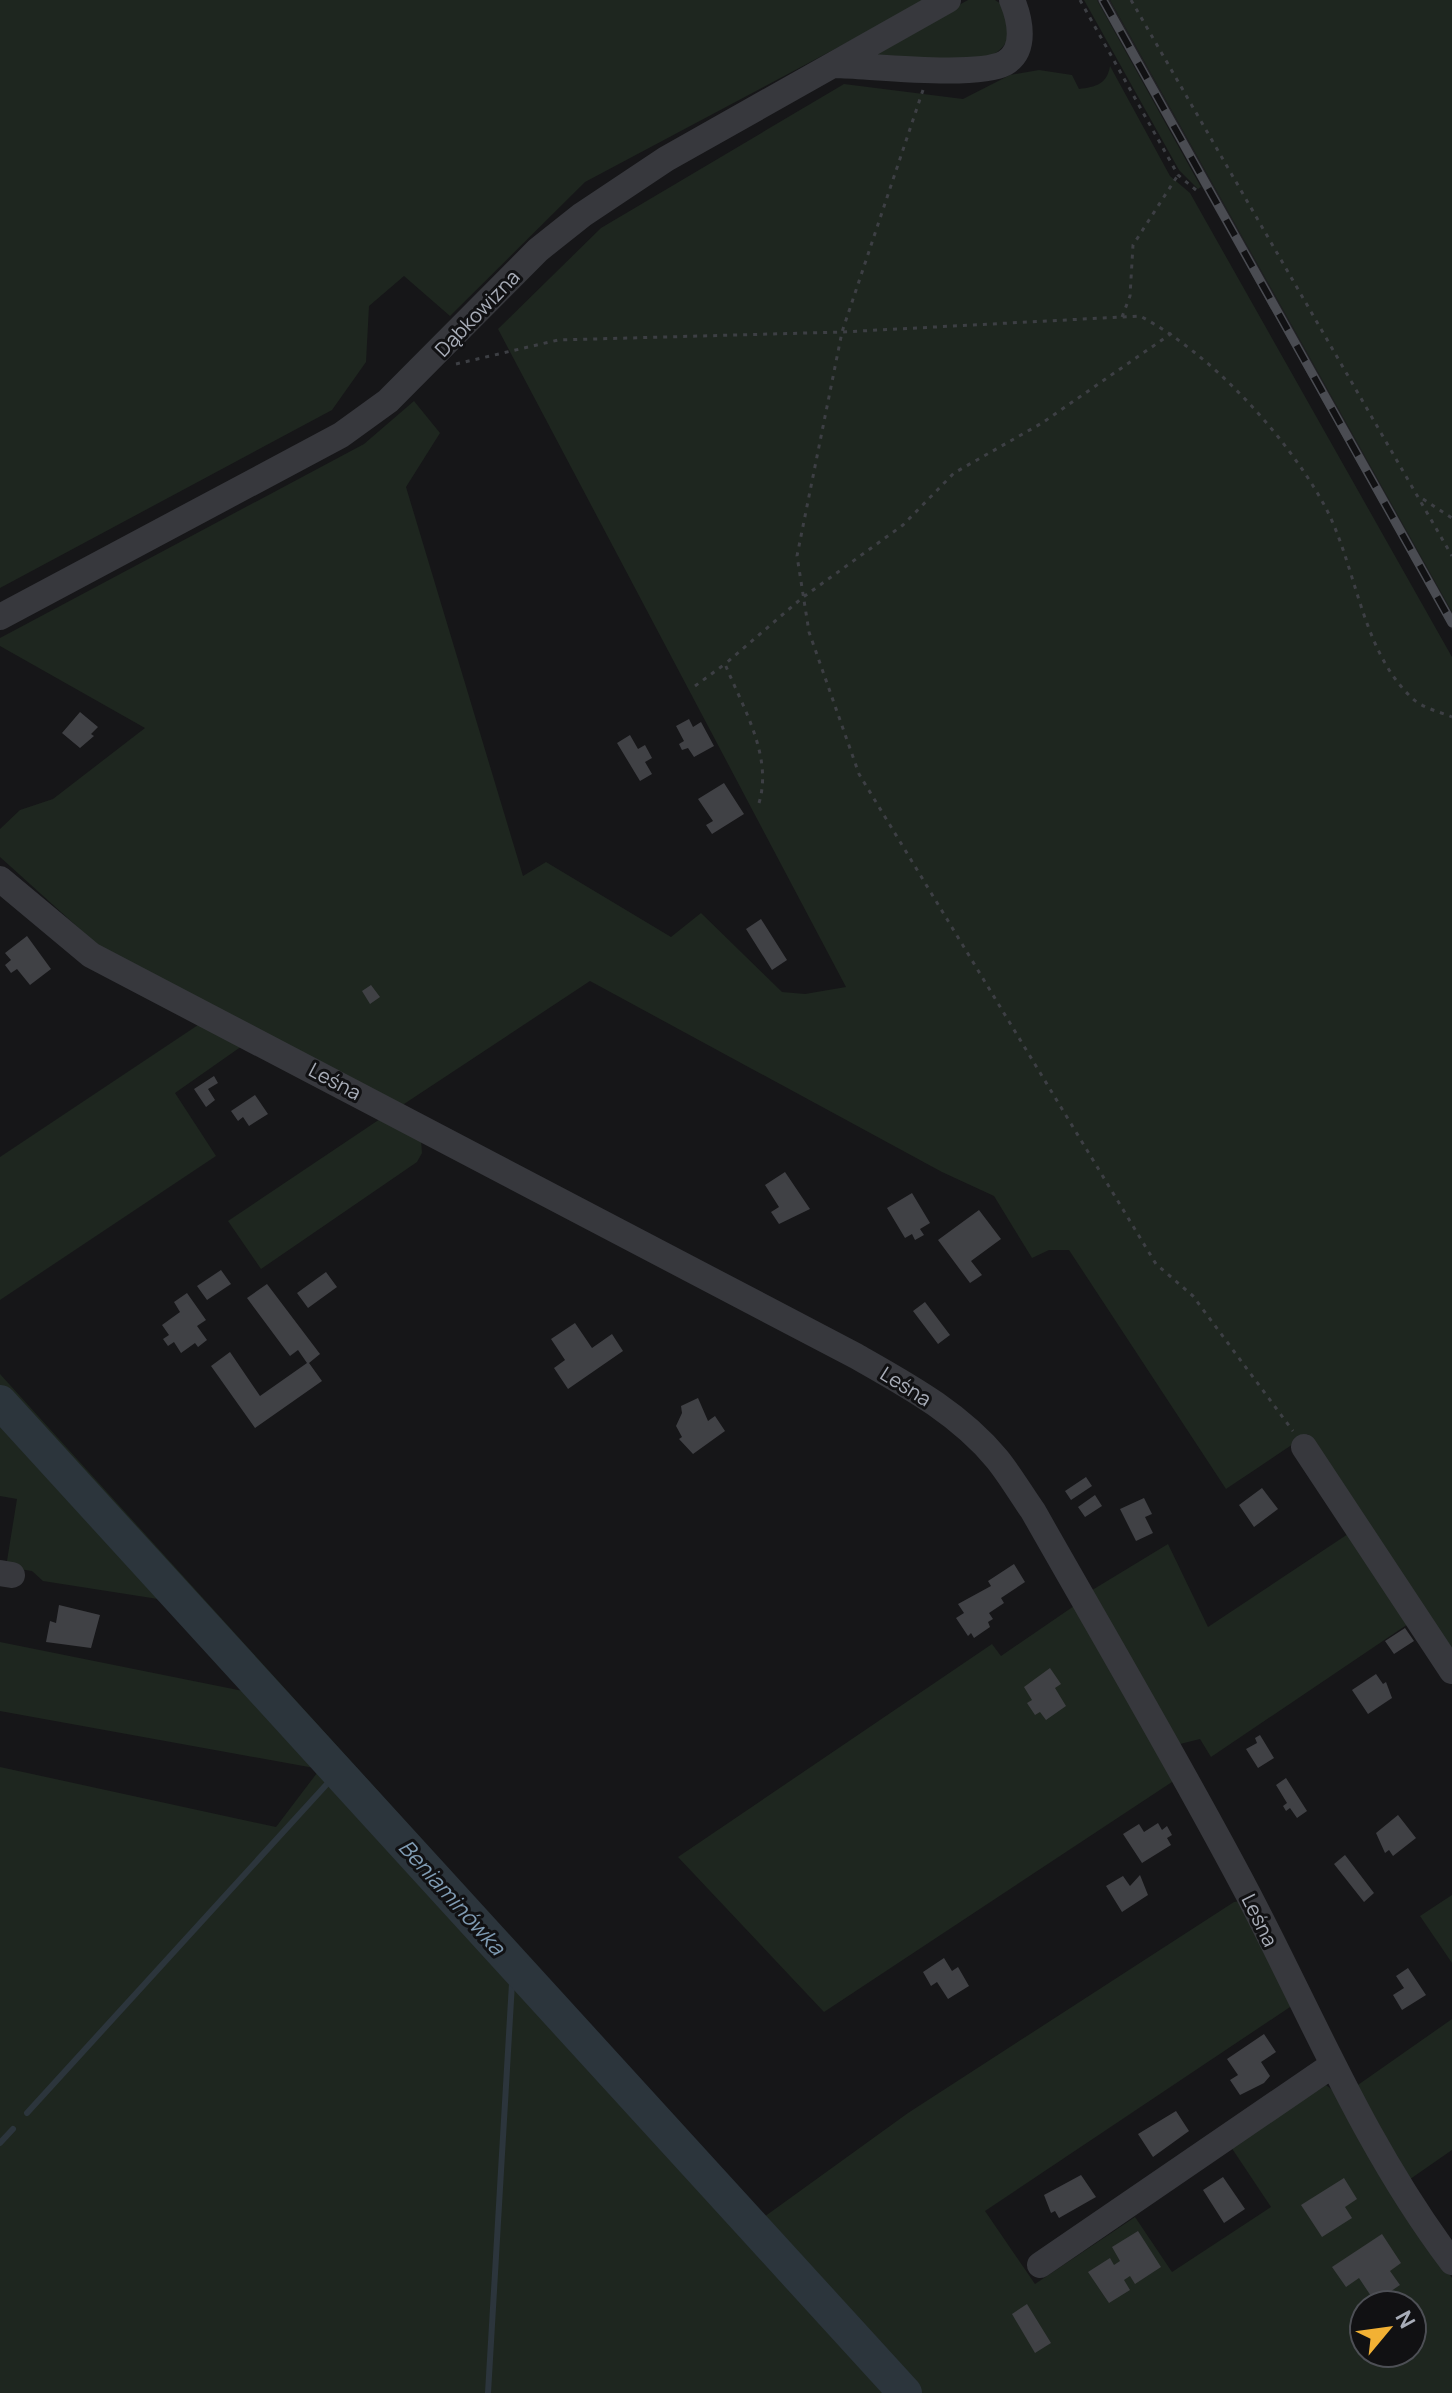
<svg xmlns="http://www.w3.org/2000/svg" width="1452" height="2393" font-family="Manrope,sans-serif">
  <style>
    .built { fill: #222225 }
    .green { fill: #1e261f; fill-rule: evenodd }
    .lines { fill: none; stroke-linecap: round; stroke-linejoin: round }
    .stream { stroke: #2c353c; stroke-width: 6 }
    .river { stroke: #2c353c; stroke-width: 34 }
    .building { fill: #404145 }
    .path { stroke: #3d3f44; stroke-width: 3; stroke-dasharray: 4 6; stroke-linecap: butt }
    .minor { stroke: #37383d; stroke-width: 26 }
    .rail-casing { stroke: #4a4c52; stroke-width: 9 }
    .rail { stroke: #111113; stroke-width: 6; stroke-dasharray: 18; stroke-linecap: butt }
    .labels { text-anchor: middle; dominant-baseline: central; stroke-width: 6; stroke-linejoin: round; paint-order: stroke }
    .street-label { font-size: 20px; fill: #a8adb8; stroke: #111113 }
    .water-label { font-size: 22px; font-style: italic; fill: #7f9bb3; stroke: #111113 }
  </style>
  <rect width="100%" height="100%" fill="#161618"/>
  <path class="built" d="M1097 0H1110L1452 612V631Z"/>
  <path class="green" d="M0 0H927L585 182 450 316 404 276 369 306 366 362 332 410 0 588Z
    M968 0H995L1004 6C1009 34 1015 42 988 58L862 59Z
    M1084 0H1097L1201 187 1198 189 1179 170Z
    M1110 0H1452V612L1405 528Z
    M1110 66 1170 176 1190 193 1452 657V1655L1308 1434 1226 1489 1069 1250H1049L1032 1258 994 1196 942 1172 590 981 401 1106 103 950 0 857V829L20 810 53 799 145 728 0 646V638L364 444 414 401 440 433 406 487 523 876 546 862 671 937 701 913 782 992 805 994 846 987 498 329 601 228 844 84 963 99 1010 75 1039 70 1072 75 1079 89C1096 87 1107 84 1110 66Z
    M198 1025 242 1046 175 1093 216 1156 0 1300V1157Z
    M383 1117 421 1140 422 1153 417 1162 261 1269 228 1221Z
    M0 1374 764 2217 908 2113 1234 1902 1241 1901 1293 2005 985 2211 1035 2284 1135 2217 1172 2272 1271 2207 1231 2147 1326 2085 1335 2092 1452 2278V2393H0V1767L276 1827 320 1769 0 1711V1642L243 1691 158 1599 43 1581 32 1571 6 1567 17 1499 0 1496ZM1364 2305H1412V2353H1364Z
    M1351 1532 1411 1622 1211 1757 1200 1739 1180 1744 1089 1592 1168 1544 1208 1627Z
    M1074 1606 1175 1780 824 2012 678 1857 992 1644 1001 1656Z
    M1452 1895V1963L1420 1916Z
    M1452 2019V2150L1403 2184 1355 2087Z"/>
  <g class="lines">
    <path class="stream" d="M27 2113 337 1773
      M0 2143 13 2129
      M488 2393 513 1966"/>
    <path class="river" d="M0 1402 905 2393"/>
  </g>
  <path class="building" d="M80 712 98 727 91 734 94 736 80 748 62 733Z
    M689 719 693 727 701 722 714 746 694 757 688 748 682 750 679 744 684 741 676 726Z
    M630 735 638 749 645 745 652 758 645 762 652 774 640 781 617 743Z
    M724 783 744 814 712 834 706 825 713 821 698 799Z
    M761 919 787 960 772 970 746 929Z
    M27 936 51 969 30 985 17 969 11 973 5 965 11 960 5 953Z
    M371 985 380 997 370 1004 362 991Z
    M214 1076 218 1083 208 1089 215 1100 206 1107 194 1089Z
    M255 1095 268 1114 249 1126 243 1117 238 1121 231 1111Z
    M785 1172 810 1209 779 1224 771 1212 779 1207 765 1185Z
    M912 1193 930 1223 920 1229 924 1235 915 1240 912 1234 905 1238 887 1208Z
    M979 1210 1001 1239 971 1261 982 1275 970 1283 938 1240Z
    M221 1270 231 1284 207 1300 197 1286Z
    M326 1272 337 1287 308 1308 297 1293Z
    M267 1284 320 1354 309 1363 322 1381 255 1428 211 1366 230 1352 260 1396 307 1363 298 1350 290 1356 247 1298Z
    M187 1293 206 1320 197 1326 207 1340 198 1347 195 1343 181 1353 174 1342 168 1346 163 1339 169 1335 162 1325 180 1312 174 1302Z
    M925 1302 950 1335 938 1344 913 1311Z
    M575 1323 592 1348 612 1334 623 1351 568 1389 554 1368 565 1360 551 1339Z
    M698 1398 708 1421 715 1416 725 1431 693 1454 679 1439 682 1437 676 1426 682 1413 681 1406Z
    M1086 1477 1092 1486 1071 1500 1065 1491Z
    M1262 1488 1278 1509 1254 1527 1239 1505Z
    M1095 1495 1102 1506 1085 1517 1078 1507Z
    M1144 1498 1152 1514 1145 1517 1153 1533 1136 1541 1120 1509Z
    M1014 1564 1025 1582 1001 1598 1004 1603 989 1613 993 1619 988 1622 990 1627 974 1638 971 1633 968 1636 956 1618 964 1613 958 1604 991 1586 988 1581Z
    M59 1605 100 1615 91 1648 46 1642 50 1621 56 1623Z
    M1405 1628 1414 1641 1394 1654 1385 1641Z
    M1050 1668 1061 1684 1055 1688 1066 1706 1046 1720 1040 1712 1035 1715 1027 1703 1032 1700 1024 1687Z
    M1376 1674 1383 1684 1386 1682 1392 1698 1368 1714 1352 1690Z
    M1260 1735 1274 1758 1258 1768 1246 1749 1257 1743 1255 1738Z
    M1286 1778 1307 1811 1297 1818 1290 1808 1286 1811 1283 1806 1287 1803 1276 1785Z
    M1398 1815 1416 1838 1393 1856 1389 1850 1385 1853 1376 1833Z
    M1158 1823 1162 1830 1167 1826 1172 1835 1167 1838 1171 1845 1142 1863 1123 1834 1139 1824 1144 1832Z
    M1345 1855 1374 1893 1364 1902 1334 1864Z
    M1140 1875 1148 1895 1122 1912 1106 1886 1123 1876 1130 1886Z
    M944 1958 952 1971 958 1967 969 1986 948 1999 937 1982 931 1986 923 1972Z
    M1408 1968 1426 1995 1402 2010 1393 1995 1404 1988 1396 1976Z
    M1264 2034 1276 2052 1261 2062 1270 2076 1264 2083 1240 2095 1230 2080 1238 2075 1227 2059Z
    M1176 2111 1189 2131 1153 2157 1138 2134Z
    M1081 2175 1096 2197 1059 2218 1055 2211 1051 2213 1044 2195Z
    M1223 2177 1245 2209 1224 2223 1203 2190Z
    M1344 2178 1357 2199 1345 2207 1352 2218 1322 2237 1301 2205Z
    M1138 2231 1161 2267 1135 2284 1130 2276 1124 2280 1130 2290 1109 2303 1088 2272 1110 2258 1114 2265 1120 2261 1112 2247Z
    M1382 2234 1401 2263 1390 2271 1400 2285 1375 2302 1359 2278 1346 2287 1332 2267Z
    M1027 2304 1051 2343 1035 2353 1012 2314Z"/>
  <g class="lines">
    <path class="path" d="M1080 0 1178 175 1196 190
      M1131 0 1452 556
      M923 90 842 332 797 556 809 632 859 774 1156 1264 1193 1296 1293 1431
      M1122 317 1130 296 1133 245 1178 175
      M456 364 558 340 842 332 1140 316C1210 353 1283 432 1322 501 1357 562 1359 649 1413 699 1423 708 1440 712 1452 717
      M1423 499 1452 518
      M695 686 725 664
      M759 803C773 756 743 708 725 664L802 598 903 525 954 473 1042 423 1172 333"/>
    <path class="minor" d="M836 65C873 66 977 78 1005 63 1027 50 1020 19 1012 0
      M0 617 341 435 388 401 538 250 582 215 666 159 948 0
      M0 879 91 955 856 1356C907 1385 959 1413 997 1459 1010 1475 1021 1494 1033 1511 1105 1638 1179 1763 1247 1892 1313 2018 1365 2147 1452 2262
      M1304 1447 1452 1671
      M0 1573 12 1575
      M1040 2265 1331 2066"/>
    <defs>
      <path id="rail" d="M1103 0 1452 623"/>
    </defs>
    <use href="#rail" class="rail-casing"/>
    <use href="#rail" class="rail"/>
  </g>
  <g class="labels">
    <g class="street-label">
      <text transform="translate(477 313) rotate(-46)">Dąbkowizna</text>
      <text transform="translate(335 1081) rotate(28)">Leśna</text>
      <text transform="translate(906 1386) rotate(32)">Leśna</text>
      <text transform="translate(1260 1920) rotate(64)">Leśna</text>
    </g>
    <g class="water-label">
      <text transform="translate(452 1897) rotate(48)">Beniaminówka</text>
    </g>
  </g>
  <g transform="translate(1388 2329) rotate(61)"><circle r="38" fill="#111113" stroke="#4d4f55" stroke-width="2"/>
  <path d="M0-6L14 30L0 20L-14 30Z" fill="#f2b134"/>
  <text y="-12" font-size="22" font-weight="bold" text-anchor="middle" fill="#a8adb8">N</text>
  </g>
</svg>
